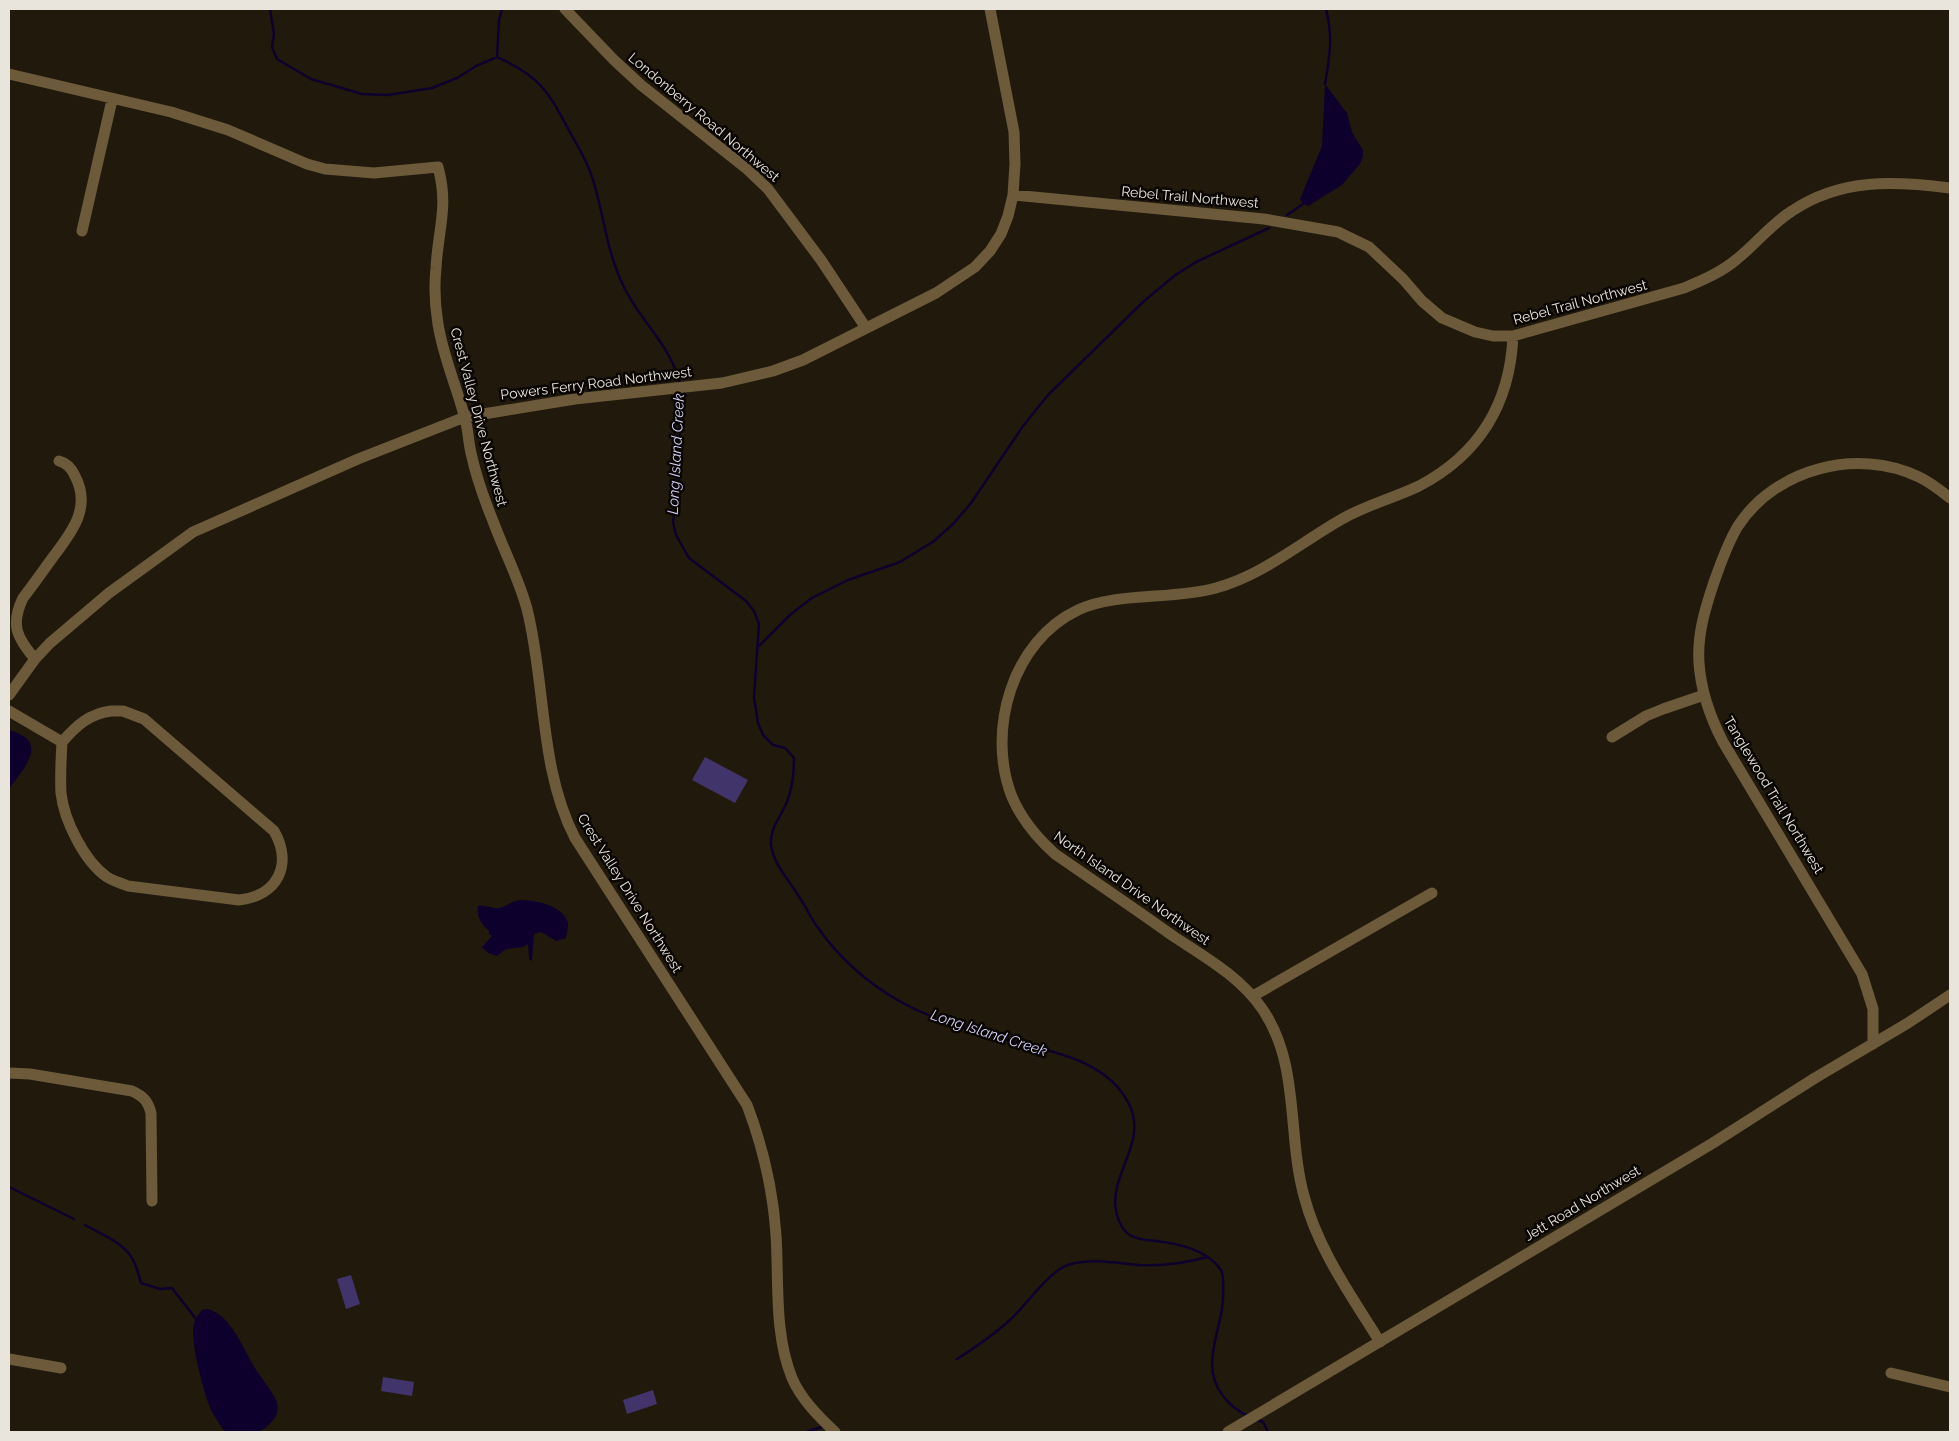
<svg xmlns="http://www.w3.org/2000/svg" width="1959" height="1441" font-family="Raleway,sans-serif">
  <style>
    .green { fill: #40346b }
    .water { fill: #0e002d }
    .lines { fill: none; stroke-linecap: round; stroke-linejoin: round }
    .stream { stroke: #0e002d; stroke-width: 2.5 }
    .minor { stroke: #6c5a3b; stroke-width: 11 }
    .labels { text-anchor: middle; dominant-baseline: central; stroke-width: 5; stroke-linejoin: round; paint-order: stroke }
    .street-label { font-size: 14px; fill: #e9e4dc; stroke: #080502 }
    .water-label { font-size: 15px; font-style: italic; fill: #d4cff9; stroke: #080502 }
  </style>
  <rect width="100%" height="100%" fill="#211a0c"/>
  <path class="green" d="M705 757 748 780 735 803 692 780Z
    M351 1275 360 1304 346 1309 337 1279Z
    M383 1377 414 1382 412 1396 381 1391Z
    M653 1390 657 1404 627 1414 623 1400Z"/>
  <path class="water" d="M1325 84 1347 113 1352 132 1363 150V156L1360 164 1342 185 1308 206 1303 204 1300 199 1322 146Z
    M9 730C50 741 25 767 9 789Z
    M520 900C535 900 563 905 568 923 569 928 566 933 566 938L556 941 541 932 534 934 532 961 529 959 528 944 523 947 506 949 497 956 488 953 482 947 492 936 489 934V931C482 925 476 916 478 906 485 904 491 909 499 908 507 906 512 901 520 900Z
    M207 1309C230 1313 244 1350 255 1368 261 1378 271 1389 276 1400 279 1407 278 1413 274 1419 260 1438 246 1432 225 1432 221 1426 216 1419 212 1412 205 1398 189 1339 194 1324 195 1319 199 1314 202 1310Z"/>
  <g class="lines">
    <path class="stream" d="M270 9 274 34 272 47 277 59 311 79 362 94 388 95 432 88 457 78 476 66 497 57C543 78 548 92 571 134 580 150 589 165 594 183 604 217 607 252 623 285 640 322 670 343 680 384
      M497 57 499 20 502 9
      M1325 84C1330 56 1333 36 1326 9
      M1287 215 1303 204
      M681 391 678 480 673 522 676 535 689 558 746 601 754 611 759 624 754 697 758 723 763 735 773 745 785 748 794 758C794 776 792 794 783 810 777 822 770 830 771 845 774 866 791 882 801 900 807 908 810 917 816 925 838 957 867 983 901 1002 931 1019 966 1028 1000 1038 1045 1051 1106 1057 1129 1104 1149 1144 1106 1176 1117 1215 1124 1239 1136 1239 1157 1241 1179 1244 1208 1250 1221 1270 1224 1275 1223 1283 1223 1289 1226 1325 1197 1363 1223 1396 1230 1405 1238 1412 1249 1416
      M759 646 791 614 812 598 848 580 900 562 934 541 954 523 971 503 1023 426 1048 395 1143 302 1174 276 1196 262 1269 228
      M9 1187 74 1219
      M85 1225C101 1234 125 1243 133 1260 137 1267 139 1276 141 1283L160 1289 172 1288 196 1319
      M957 1359C976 1347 995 1334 1012 1318 1028 1303 1050 1269 1071 1264 1093 1258 1116 1263 1139 1265 1161 1266 1186 1263 1207 1257
      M1256 1419 1263 1422 1268 1432
      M806 1432 822 1427"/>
    <path class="minor" d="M565 9 614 60 641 85 747 169 768 189 821 260 866 328
      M9 74 171 112 228 130 307 164 325 169 374 173 438 167C449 207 438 229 436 268 434 287 435 306 438 324 443 356 456 385 464 415 468 427 468 440 471 453 476 476 484 499 493 521 504 551 519 579 527 609 546 684 539 769 575 838L747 1105C763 1147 773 1190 776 1235 779 1282 774 1334 792 1378 801 1399 819 1417 835 1432
      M1013 195 1264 219 1338 232 1369 247 1403 279 1422 301 1442 318 1475 332 1493 336H1513L1684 288C1703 280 1722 272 1737 259 1756 244 1771 224 1792 211 1841 178 1894 181 1950 188
      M82 231 112 100
      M35 659C17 638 10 625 23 598 33 585 43 571 53 557 71 533 92 508 75 476 72 469 67 463 59 461
      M9 695 35 659 50 643 109 593 193 532 358 459 465 417 575 399 722 383 773 371 803 360 936 293 975 267 990 251 1001 234 1008 216 1013 195 1015 164 1014 132 990 9
      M9 711 62 742
      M111 711H123L144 719 274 831C293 864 278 896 239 900L128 886C121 883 113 881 107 877 84 861 64 820 61 793 60 776 61 759 62 742 77 725 89 714 111 711Z
      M1612 737 1646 716 1663 709 1704 695
      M1253 996 1432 893
      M1873 1044V1009L1862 974 1723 742C1710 717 1701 692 1699 663 1697 635 1705 609 1714 582 1721 563 1727 544 1738 526 1775 469 1857 447 1919 477 1930 482 1940 490 1950 498
      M9 1073 30 1074 132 1091C143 1096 148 1101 151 1113L152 1201
      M1380 1342C1351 1295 1318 1250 1304 1196 1287 1134 1300 1065 1263 1010 1241 977 1205 957 1173 936 1134 908 1094 881 1055 854 1037 838 1022 820 1012 797 986 731 1012 641 1078 610 1116 592 1173 600 1216 588 1263 575 1300 543 1342 519 1366 505 1394 498 1419 486 1480 454 1510 404 1513 336
      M9 1359 61 1368
      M1891 1373 1950 1387
      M1228 1432 1713 1143 1815 1078 1908 1023 1950 995"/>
  </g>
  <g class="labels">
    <g class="street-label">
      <text transform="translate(704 117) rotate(40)">Londonberry Road Northwest</text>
      <text transform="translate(1190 197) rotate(5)">Rebel Trail Northwest</text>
      <text transform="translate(1580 302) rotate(-15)">Rebel Trail Northwest</text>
      <text transform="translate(596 383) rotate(-7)">Powers Ferry Road Northwest</text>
      <text transform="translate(479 417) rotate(75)">Crest Valley Drive Northwest</text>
      <text transform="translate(1774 795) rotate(59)">Tanglewood Trail Northwest</text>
      <text transform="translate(1132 888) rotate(35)">North Island Drive Northwest</text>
      <text transform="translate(630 893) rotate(58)">Crest Valley Drive Northwest</text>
      <text transform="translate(1582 1203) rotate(-31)">Jett Road Northwest</text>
    </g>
    <g class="water-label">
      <text transform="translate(676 454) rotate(-87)">Long Island Creek</text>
      <text transform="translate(989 1033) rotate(18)">Long Island Creek</text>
    </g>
  </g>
  <rect width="1959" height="1441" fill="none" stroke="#e9e4dc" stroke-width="20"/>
</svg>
